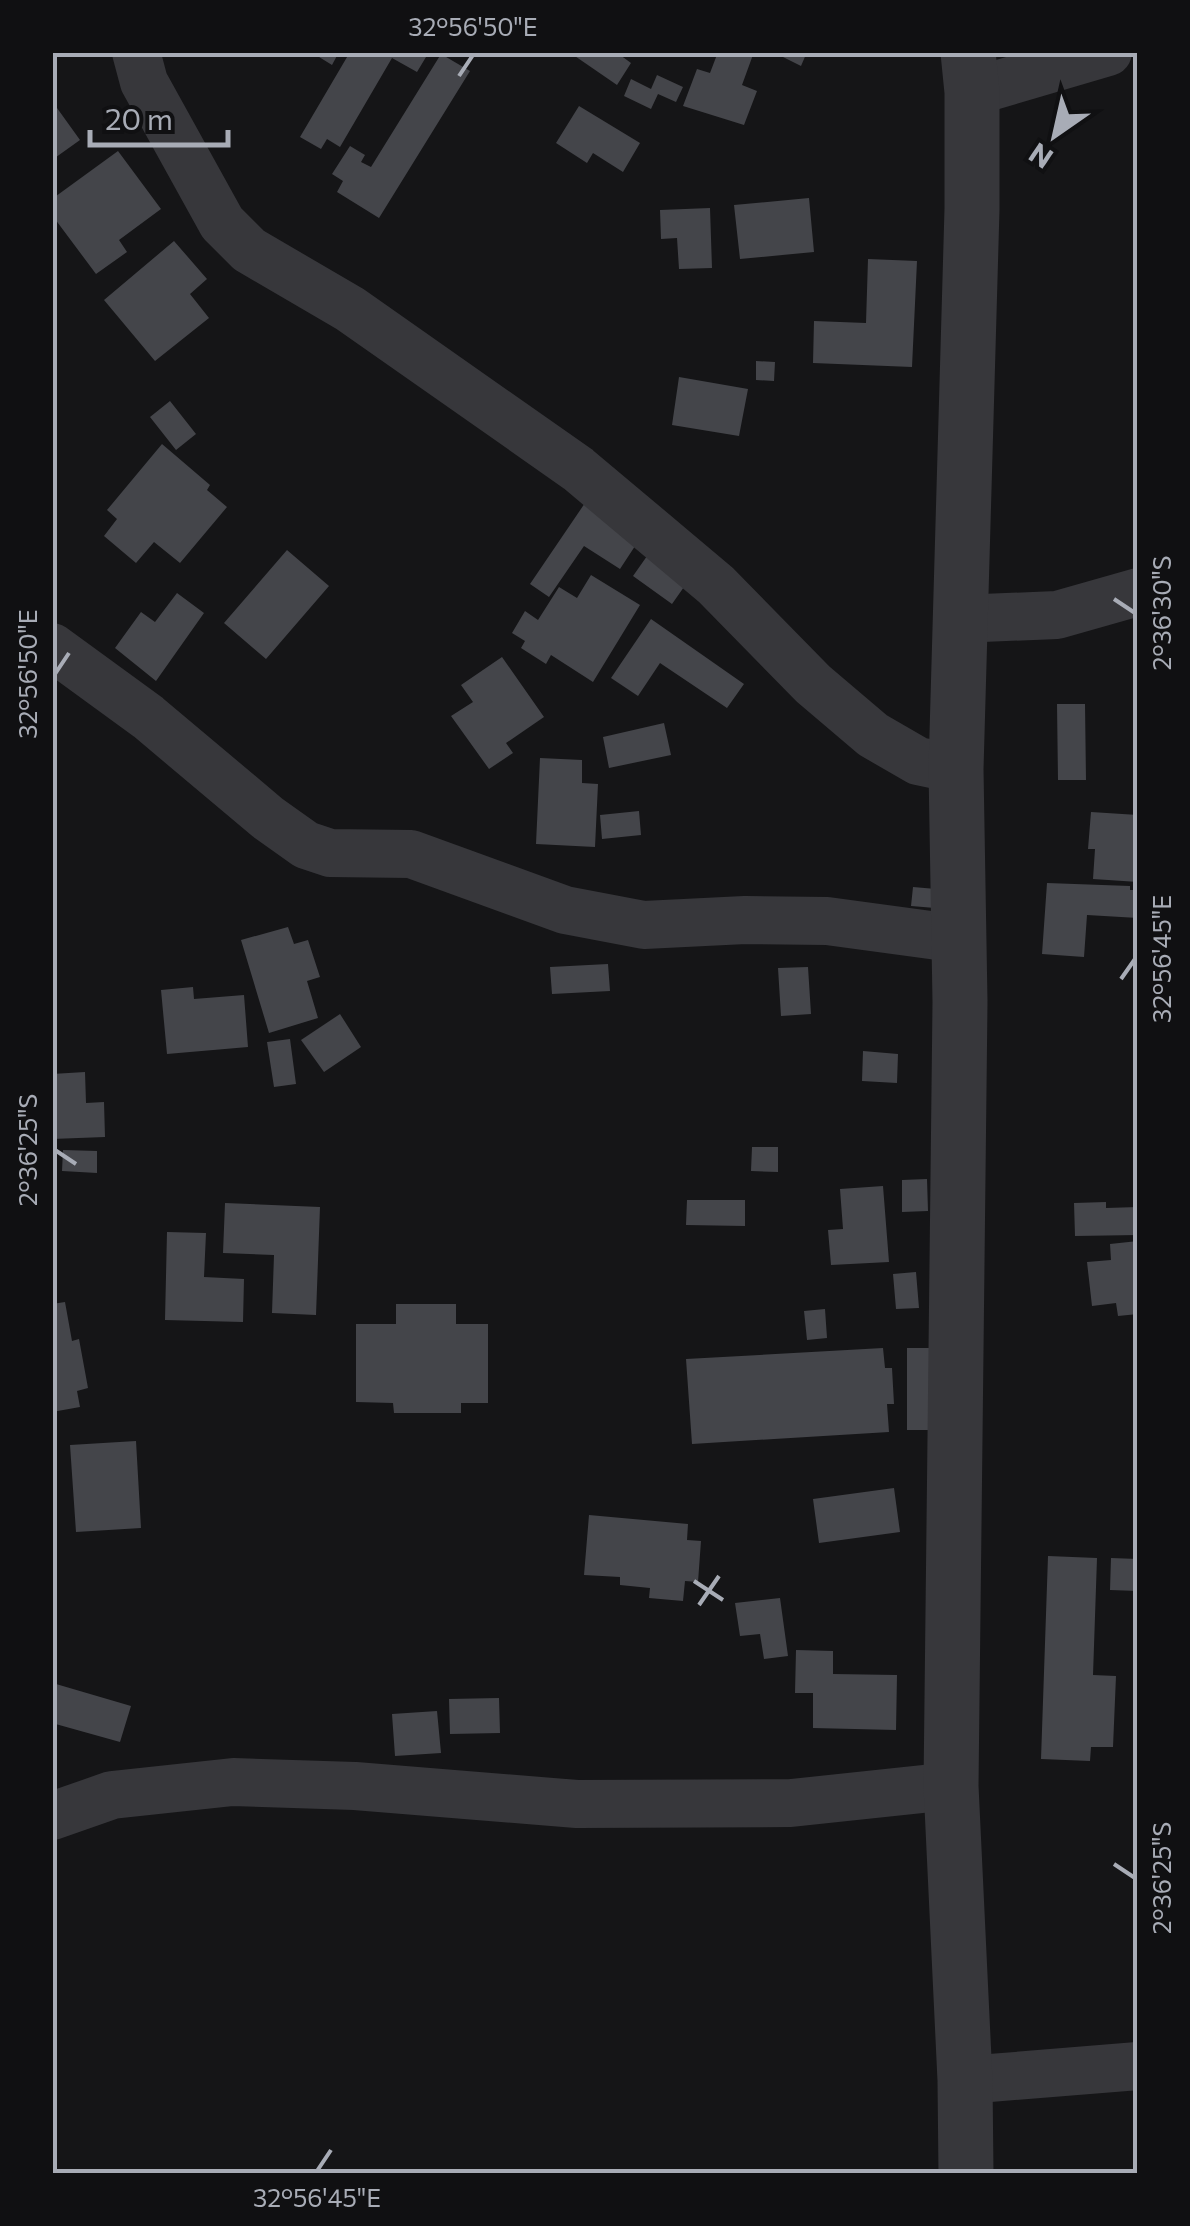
<svg xmlns="http://www.w3.org/2000/svg" width="1190" height="2226" font-family="Commissioner,sans-serif">
  <style>
    .building { fill: #44454a }
    .lines { fill: none; stroke-linecap: round; stroke-linejoin: round }
    .minor { stroke: #37373b; stroke-width: 48 }
    .tertiary { stroke: #37373b; stroke-width: 55 }
    .ticks { fill: none; stroke: #a8acb6; stroke-width: 4 }
    .neatline { fill: none; stroke: #a8acb6; stroke-width: 4 }
    .ticks-label { font-size: 25px; text-anchor: middle; fill: #a8acb6 }
  </style>
  <rect width="100%" height="100%" fill="#151517"/>
  <path class="building" d="M311 52H339L332 65Z
    M350 52H429L417 72 392 58 340 147 327 139 321 149 300 137Z
    M569 52H616L631 63 617 85Z
    M718 52H754L742 85 757 91 744 125 683 106 697 69 710 73Z
    M773 52H807L801 66Z
    M441 54 470 71 379 218 337 192 343 181 332 174 350 146 365 155 361 162 371 167Z
    M657 75 683 87 676 102 658 94 651 109 624 96 631 79 651 89Z
    M52 101 80 140 52 160Z
    M579 106 640 143 623 172 593 153 587 163 556 143Z
    M118 151 161 209 119 240 127 252 96 274 52 215V199Z
    M809 198 814 252 740 259 734 205Z
    M710 208 712 268 679 269 677 238 661 239 660 210Z
    M174 241 207 279 190 294 209 318 155 361 104 300Z
    M868 259 917 261 912 367 813 363 814 321 866 323Z
    M756 361 775 362 774 381 756 380Z
    M679 377 748 389 739 436 672 425Z
    M170 401 196 434 176 450 150 417Z
    M162 444 210 485 207 490 227 507 180 563 154 542 136 563 104 536 117 519 107 510Z
    M585 503 639 540 620 569 584 546 549 597 530 584Z
    M652 549 691 577 672 604 633 576Z
    M287 550 329 586 266 659 224 623Z
    M591 575 640 605 593 682 551 655 546 664 521 648 525 641 512 633 525 611 538 620 559 587 577 598Z
    M177 593 204 613 156 681 115 648 141 612 155 622Z
    M651 619 744 684 727 708 660 663 638 696 611 678Z
    M502 657 544 717 506 743 513 753 489 769 451 716 473 702 461 685Z
    M1057 704H1085L1086 780H1058Z
    M664 723 671 755 609 768 603 737Z
    M540 758 582 760V783L598 784 595 847 536 844Z
    M639 811 641 835 602 839 600 815Z
    M1091 812 1138 815V882L1093 879 1095 849H1088Z
    M1047 883 1130 886V890H1138V918L1087 915 1084 957 1042 954Z
    M913 887 936 889 935 908 911 906Z
    M288 927 294 944 308 940 320 977 307 981 318 1018 269 1033 241 940Z
    M608 964 610 991 552 994 550 967Z
    M808 967 811 1014 781 1016 778 968Z
    M193 987 194 999 244 995 248 1047 167 1054 161 990Z
    M340 1014 361 1047 324 1072 301 1040Z
    M290 1039 296 1084 274 1087 267 1042Z
    M863 1051 898 1054 897 1083 862 1081Z
    M85 1072 86 1103 104 1102 105 1137 52 1139V1074Z
    M752 1147H778V1172L751 1171Z
    M63 1150 97 1151V1173L62 1171Z
    M927 1179 928 1211 902 1212V1180Z
    M883 1186 889 1262 831 1265 828 1230 843 1229 840 1189Z
    M687 1200H745V1226L686 1225Z
    M1106 1202V1208L1138 1207V1235L1075 1236 1074 1203Z
    M225 1203 320 1207 316 1315 272 1313 274 1255 223 1253Z
    M167 1232 206 1233 204 1277 244 1279 243 1322 165 1320Z
    M1138 1241V1314L1118 1316 1116 1303 1092 1306 1087 1262 1111 1260 1110 1244Z
    M916 1272 919 1308 896 1309 893 1274Z
    M65 1302 72 1341 79 1339 88 1388 77 1391 80 1407 52 1412V1304Z
    M396 1304H456V1324H488V1403H461V1413H394L393 1403 356 1402V1324H396Z
    M825 1309 827 1338 807 1340 804 1311Z
    M883 1348 885 1368H892L894 1404H887L889 1432 692 1444 686 1359Z
    M907 1348H936L937 1430H907Z
    M136 1441 141 1528 76 1532 70 1445Z
    M894 1488 900 1532 819 1543 813 1499Z
    M589 1515 688 1524 687 1540 701 1541 698 1582 685 1581 683 1601 649 1598 650 1588 620 1585V1577L584 1575Z
    M1048 1556 1097 1558 1093 1675 1116 1676 1113 1747H1091L1090 1761 1041 1759Z
    M1111 1558 1138 1559V1591L1110 1590Z
    M780 1598 788 1656 764 1659 760 1634 740 1636 735 1603Z
    M796 1650 833 1651V1674L897 1675 896 1730 813 1728V1693H795Z
    M56 1684 131 1706 120 1742 52 1723Z
    M499 1698 500 1733 450 1734 449 1699Z
    M437 1711 441 1753 395 1756 392 1714Z"/>
  <g class="lines">
    <path class="minor" d="M136 52 144 82 222 223 249 250 350 309 578 469 716 585 813 684 873 735 918 761 956 769
      M972 92 1108 52
      M958 619 1057 615 1138 592
      M52 647 148 717 268 818 306 845 330 853 411 854 565 910 644 925 745 920 827 921 960 939
      M52 1816 112 1795 233 1782 355 1786 577 1804 791 1803 951 1786
      M965 2080 1138 2066"/>
    <path class="tertiary" d="M966 2174 965 2080 951 1786 960 1002 956 769 972 209V92L968 52"/>
  </g>
  <path class="ticks" d="M459 76 473 55M1114 599 1135 613M55 674 69 653M1121 979 1135 959M55 1150 76 1164M694 1581 723 1600M699 1605 719 1576M1114 1864 1135 1878M317 2171 331 2150"/>
  <rect width="1190" height="2226" fill="none" stroke="#101012" stroke-width="110"/>
  <g transform="translate(1055 135) rotate(214)" stroke="#101012" stroke-width="8" paint-order="stroke">
  <path d="M0-8L18 38L0 25L-18 38Z" fill="#a8acb6"/>
  <text y="-15" font-size="28" font-weight="bold" text-anchor="middle" fill="#a8acb6">N</text>
  </g>
  <path d="M90 130v15h138v-15" fill="none" stroke="#a8acb6" stroke-width="5"/>
  <text x="105" y="130" font-size="30" fill="#a8acb6" stroke="#101012" stroke-width="8" paint-order="stroke">20 m</text>
  <rect x="55" y="55" width="1080" height="2116" class="neatline"/>
  <g class="ticks-label">
    <text x="473" y="36">32°56'50"E</text>
    <text transform="translate(1162 613) rotate(-90)" y="9">2°36'30"S</text>
    <text transform="translate(28 674) rotate(-90)" y="9">32°56'50"E</text>
    <text transform="translate(1162 959) rotate(-90)" y="9">32°56'45"E</text>
    <text transform="translate(28 1150) rotate(-90)" y="9">2°36'25"S</text>
    <text transform="translate(1162 1878) rotate(-90)" y="9">2°36'25"S</text>
    <text x="317" y="2207">32°56'45"E</text>
  </g>
</svg>
